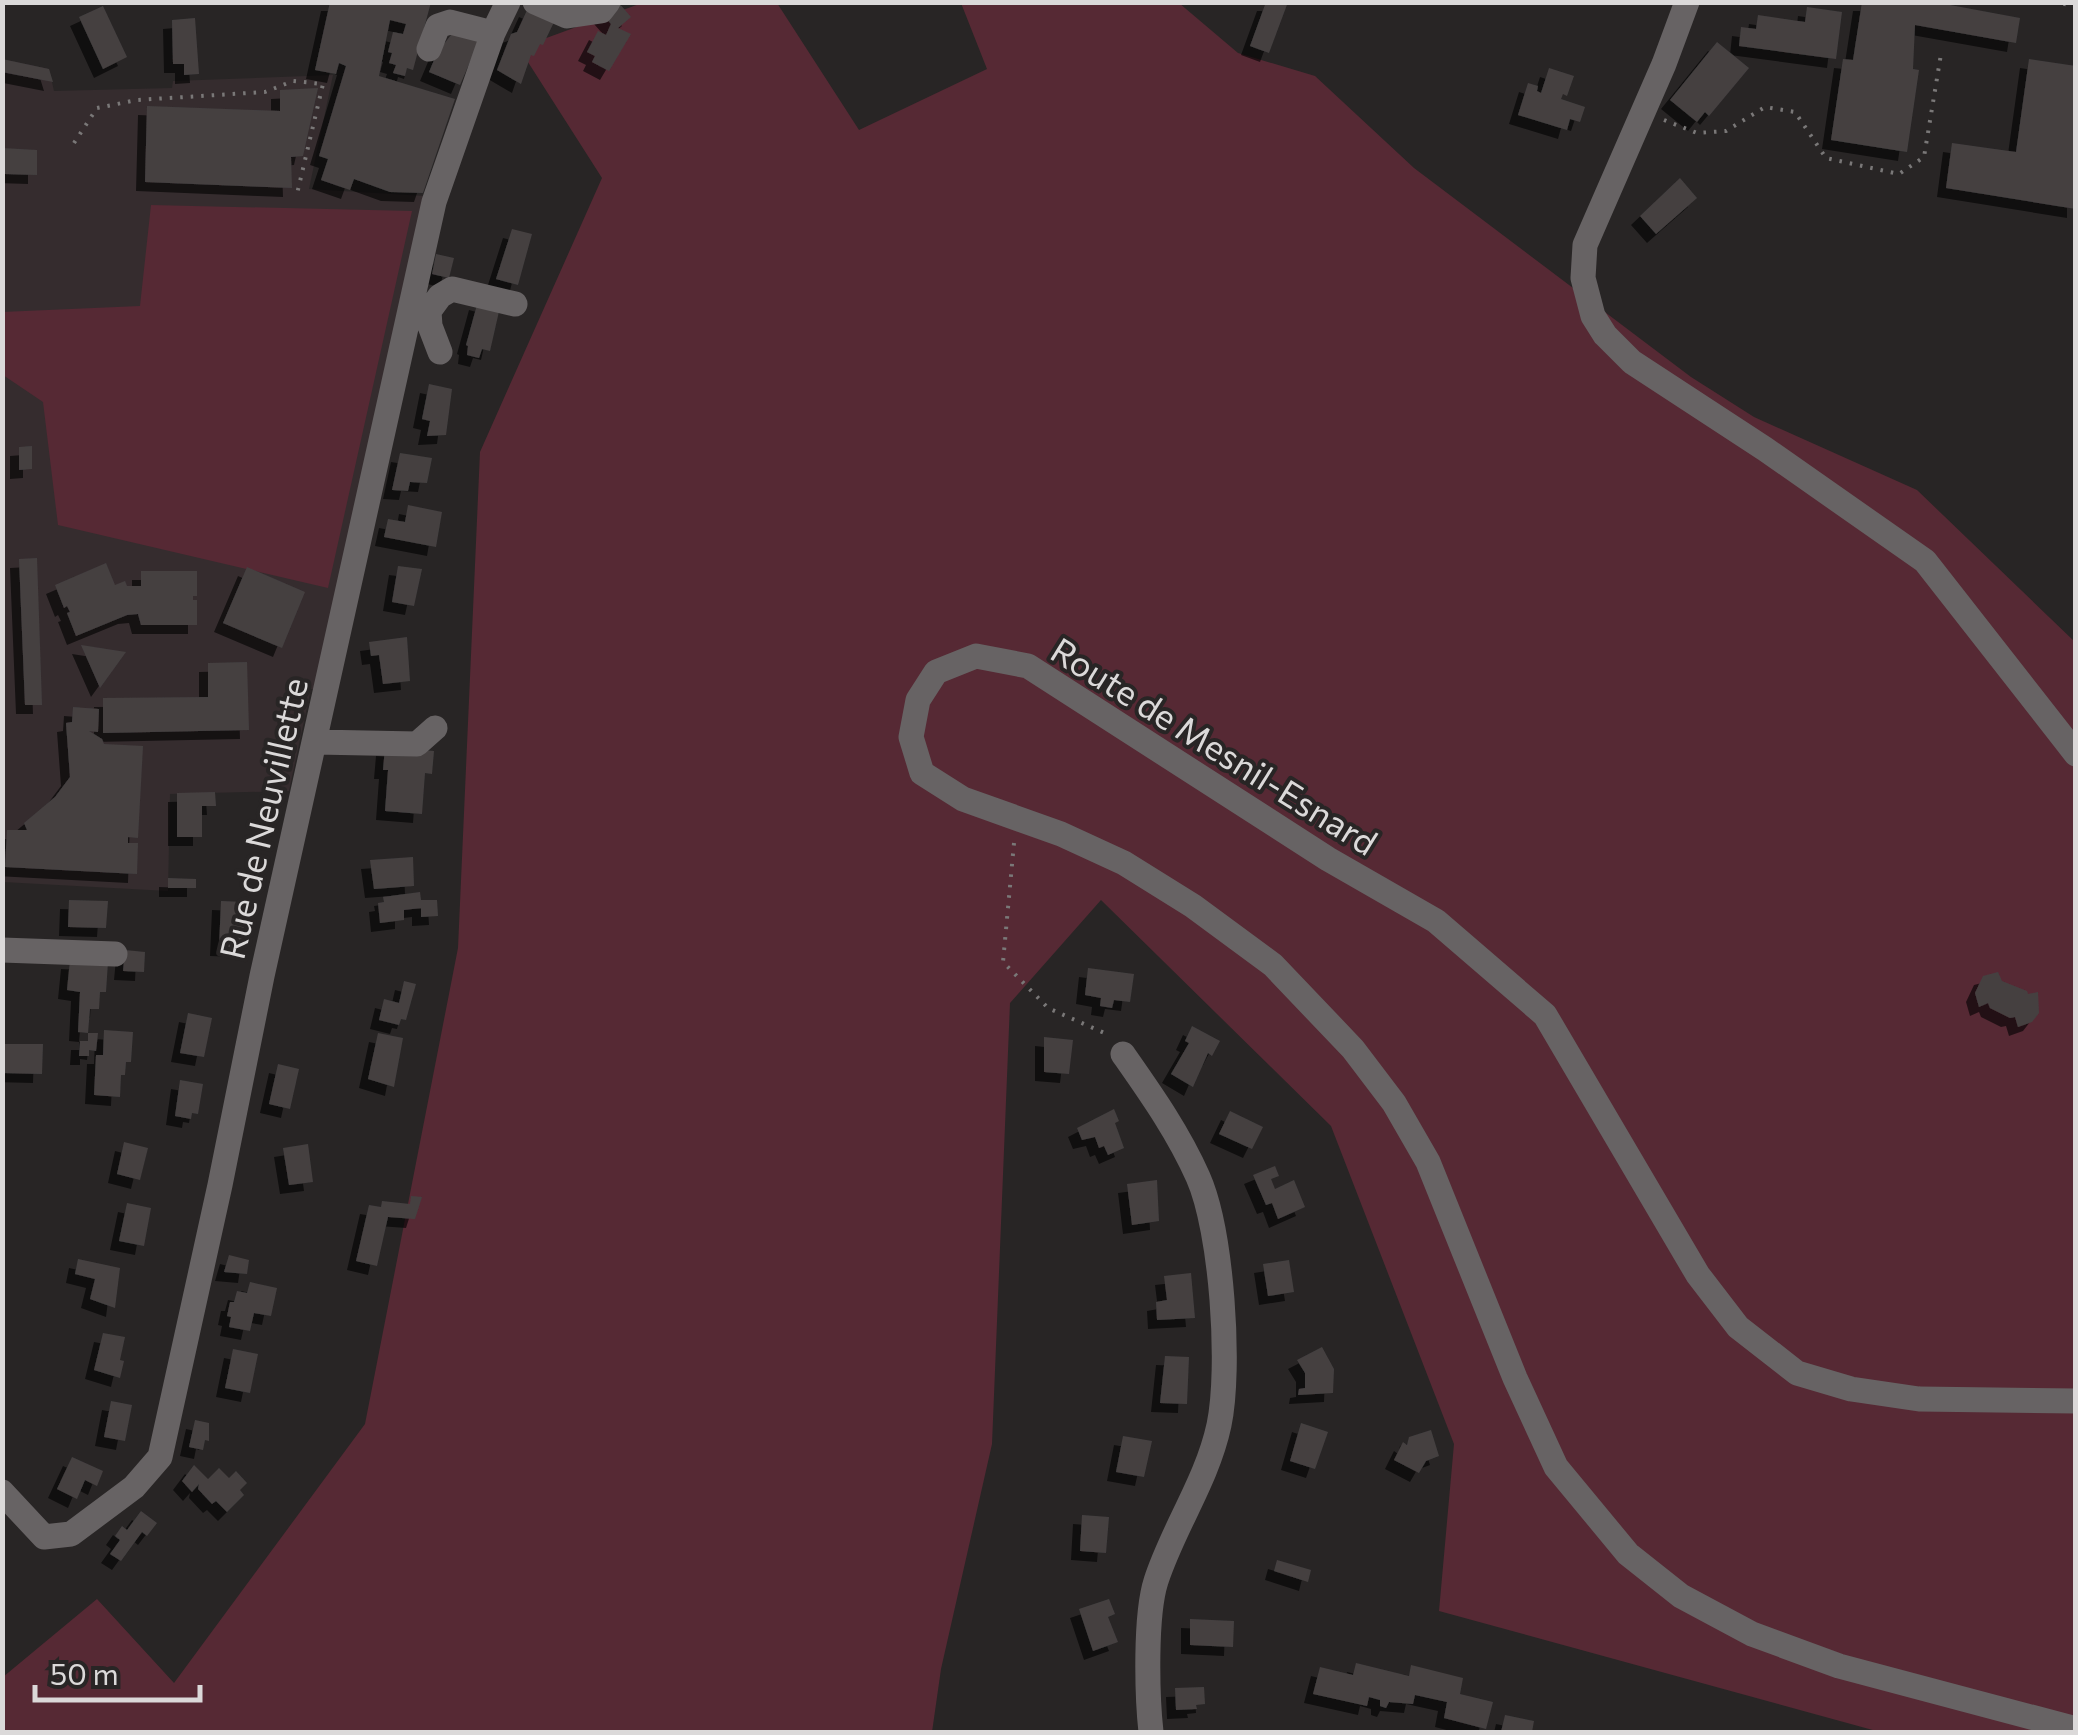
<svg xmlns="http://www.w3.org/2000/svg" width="2078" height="1735" font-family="Commissioner,sans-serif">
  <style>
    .built { fill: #352c2e }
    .green { fill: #562934 }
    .building { fill: #444041; filter: url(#shadow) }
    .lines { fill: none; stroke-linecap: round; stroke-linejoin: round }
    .path { stroke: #7a7878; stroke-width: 4; stroke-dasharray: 2.5 8; stroke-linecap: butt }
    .minor { stroke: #676364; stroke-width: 25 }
    .labels { text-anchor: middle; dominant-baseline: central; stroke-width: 8; stroke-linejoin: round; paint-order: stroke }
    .street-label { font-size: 35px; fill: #dbd9d9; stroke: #282525 }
  </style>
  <defs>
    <filter id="shadow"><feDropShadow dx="-9" dy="9" stdDeviation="0" flood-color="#0009"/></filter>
  </defs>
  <rect width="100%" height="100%" fill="#282525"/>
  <path class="built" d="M2 59 49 69 54 91 172 88 173 81 333 75 309 189 425 196 320 689H311L289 791 170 794 168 891 3 882Z"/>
  <path class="green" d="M642 3H777L859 130 987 69 961 3H1179L1238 53 1315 76 1414 168 1691 377 1754 417 1917 490 2075 642V1732H1880L1439 1611 1454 1444 1331 1126 1101 900 1010 1003 992 1444 941 1669 932 1732H3V1677L97 1599 174 1683 365 1424 458 948 480 452 602 178 519 48Z
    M151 205 412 211 328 588 58 525 43 402 3 375 2 312 140 306Z"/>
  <path class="building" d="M330 2H431L413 70 407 68 405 76 393 73 396 65 389 63 392 53 388 52 393 32 403 34 406 24 390 20 379 76 455 99 423 193 390 192 354 179 350 190 321 180 328 159 319 156 346 66 339 63 336 74 315 70Z
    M618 2 631 17 618 28 631 34 609 71 592 62 595 56 587 52 598 31 606 35 611 24 603 15Z
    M1266 2H1288L1269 53 1250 46Z
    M1862 2H1934L2020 18 2016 43 1915 25 1913 69 1919 70 1907 152 1831 140 1843 59 1853 60Z
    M103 6 127 57 103 69 79 17Z
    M1807 7 1842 12 1836 59 1739 46 1741 27 1756 29 1758 15 1805 22Z
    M528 8 555 20 543 45 540 44 534 56 531 55 521 84 497 70 511 34 517 32Z
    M195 18 199 74 184 75V64H173L172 20Z
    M454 31 479 41 460 85 429 72 437 53Z
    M1717 42 1749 68 1709 116 1705 112 1697 122 1670 100Z
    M2 59 49 69 53 82 2 72Z
    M2029 59 2076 66V209L1946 188 1952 143 2016 152Z
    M1549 68 1574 76 1567 96 1563 94 1561 99 1585 107 1580 122 1570 119 1567 130 1518 115 1528 83 1538 86 1537 91 1541 93Z
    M318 88 303 156 291 157 292 188 145 182 147 106 280 111V90Z
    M2 148 37 150V175L5 174Z
    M1680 178 1697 198 1656 234 1640 216Z
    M512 229 532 234 518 285 496 279Z
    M436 254 454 258 449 278 432 274Z
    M478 301 500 307 490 351 482 349 479 358 467 355 468 346 466 345Z
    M429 384 452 389 446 435 427 436 430 421 422 419Z
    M32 446V469L19 470V447Z
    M400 453 432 458 427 483 410 482 408 491 392 490Z
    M408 505 442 512 436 547 384 537 388 519 405 522Z
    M37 558 42 705H25L19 559Z
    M106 563 115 585 125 581 127 586H141V571H197V596H193V600H197V625H141L138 614 127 615 76 636 67 613 70 612 67 606 64 608 55 585Z
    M398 566 422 569 414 606 392 602Z
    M247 567 305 592 282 648 223 623Z
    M407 637 410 681 383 684 379 655 371 656 369 642Z
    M81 645 126 652 100 688Z
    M247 662 249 730 103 733V698L208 697V663Z
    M73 707 99 709 98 732 89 731 102 739 104 744 143 746 138 838 128 837V843H138L137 874 5 867 7 830H27L24 823 55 797 70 777 66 723 72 722Z
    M385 747 434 751 432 774 425 773 422 814 385 811 388 770H383Z
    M215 792 216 806H202V837H177V793Z
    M413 857 414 886 374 889 370 860Z
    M168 878 196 879V888H168Z
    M420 892 421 900H437L438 916 421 917V908L404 910V920L380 923 378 903 384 902 383 897Z
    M69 900 108 901 106 928 68 927Z
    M221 901 245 902 243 948 219 947Z
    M125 950 145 952 144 972 123 971Z
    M70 960 108 962 106 992H100L99 1009H90L88 1033 78 1032 80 992 67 990Z
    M1088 968 1134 974 1130 1002 1114 1000 1112 1008 1100 1006 1101 998 1085 995Z
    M1998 972 2002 981 2027 991 2028 994 2038 992 2039 1013 2032 1022 2018 1027 2015 1017 2010 1018 1990 1008 1988 1003 1979 1007 1975 993 1983 976Z
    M404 981 416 984 406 1020 401 1019 399 1025 379 1020 384 999 399 1003Z
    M188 1013 212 1018 204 1057 180 1053Z
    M1192 1026 1220 1041 1212 1056 1208 1053 1193 1087 1171 1074 1189 1043 1185 1041Z
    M104 1030 133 1032 131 1062H126L125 1075H121L120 1097 94 1095 96 1055H103Z
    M88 1033H98L96 1051 89 1050V1056H79L80 1041H88Z
    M378 1033 403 1038 394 1087 368 1079Z
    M1044 1037 1073 1040 1069 1074 1044 1072Z
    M2 1044H43L42 1074 2 1073Z
    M278 1064 299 1069 290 1109 269 1104Z
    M180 1080 203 1084 198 1114 192 1113 191 1119 175 1116Z
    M1114 1109 1119 1121 1115 1123 1124 1148 1108 1155 1104 1146 1099 1148 1095 1137 1082 1140 1077 1128Z
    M1230 1111 1263 1127 1252 1149 1219 1134Z
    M124 1142 148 1148 140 1180 117 1174Z
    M308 1144 313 1182 289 1185 283 1148Z
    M1275 1166 1279 1176 1271 1179 1275 1189 1294 1180 1305 1207 1278 1219 1272 1203 1266 1205 1253 1175Z
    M1157 1180 1159 1221 1132 1225 1127 1184Z
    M411 1196 422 1197 415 1219 388 1217 377 1266 356 1261 369 1205 381 1207 382 1201 410 1204Z
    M127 1203 151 1208 144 1246 119 1241Z
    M229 1255 249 1260 247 1274 224 1272Z
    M78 1259 120 1268 115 1308 90 1299 95 1279 75 1274Z
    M1289 1260 1294 1292 1268 1296 1263 1264Z
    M1191 1273 1195 1318 1157 1320 1156 1302 1167 1300 1164 1276Z
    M250 1282 277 1288 271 1316 254 1313 250 1331 229 1327 231 1317 227 1316 230 1302H234L237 1291 247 1293Z
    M103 1333 125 1337 120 1360 124 1361 120 1378 94 1370Z
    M1322 1347 1334 1369 1333 1393 1298 1395 1299 1389 1305 1388V1373L1297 1360Z
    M233 1349 258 1354 250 1393 225 1388Z
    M1165 1356 1189 1357 1187 1404 1160 1403Z
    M111 1401 132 1405 125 1441 104 1437Z
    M195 1420 209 1423V1441L205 1440 203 1450 189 1447Z
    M1301 1423 1328 1432 1315 1469 1290 1461Z
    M1431 1430 1439 1456 1426 1461 1419 1473 1394 1460 1403 1442 1407 1445 1409 1437Z
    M1123 1436 1152 1441 1144 1477 1116 1472Z
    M72 1457 103 1471 97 1486 85 1480 77 1499 57 1489Z
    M194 1465 208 1479 219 1468 229 1478 236 1471 247 1483 240 1490 244 1495 227 1512 216 1501 212 1504 198 1489 199 1484 192 1492 182 1481Z
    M141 1511 157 1523 147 1536 142 1532 121 1561 110 1554 120 1540 115 1536 122 1526 127 1530Z
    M1082 1515 1109 1517 1106 1553 1080 1551Z
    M1277 1560 1311 1570 1308 1582 1274 1571Z
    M1109 1599 1115 1614 1108 1617 1118 1642 1093 1651 1079 1609Z
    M1190 1619 1234 1621 1233 1647 1190 1645Z
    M1356 1663 1409 1676 1411 1665 1463 1678 1460 1694 1493 1702 1486 1729 1444 1718 1447 1702 1415 1695 1413 1704 1389 1702 1386 1708 1380 1706V1700L1369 1697 1367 1706 1313 1694 1320 1667 1353 1675Z
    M1204 1687 1205 1704 1196 1705 1197 1709 1176 1710 1175 1688Z
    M1505 1715 1534 1721 1532 1732H1501Z"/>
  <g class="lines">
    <path class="path" d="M2053 2 2076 6
      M1664 120 1697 133 1726 131 1765 107 1795 112 1826 158 1899 174 1924 157 1941 54
      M74 143 97 108 137 100 265 92 293 81 323 84 297 194
      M1014 843 1003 962 1048 1008 1109 1035"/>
    <path class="minor" d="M535 2 567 16 601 11 608 2
      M1687 2 1664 64 1585 245 1583 278 1593 316 1605 335 1632 362 1765 449 1925 561 2076 754
      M429 49 438 26 450 22 493 33
      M440 352 430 326 429 311 440 296 452 289 515 304
      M316 742 417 744 435 728
      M2 950 115 954
      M1123 1054C1151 1094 1178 1132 1198 1177 1222 1231 1231 1368 1219 1425 1207 1481 1173 1528 1156 1581 1145 1615 1147 1696 1151 1732
      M2076 1401 1919 1399 1851 1389 1797 1373 1738 1327 1698 1275 1545 1015 1436 921 1328 859 1028 666 976 656 936 672 918 700 911 737 922 773 963 799 1061 834 1124 863 1193 906 1273 965 1353 1049 1394 1103 1428 1162 1515 1378 1556 1467 1628 1554 1681 1596 1752 1634 1839 1666 2076 1729
      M2 1492 44 1537 71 1534 134 1487 160 1457 220 1185 262 976 434 202 493 33 508 2"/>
  </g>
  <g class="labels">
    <g class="street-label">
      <text transform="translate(1215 745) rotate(32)">Route de Mesnil-Esnard</text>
      <text transform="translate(262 818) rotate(-77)">Rue de Neuvillette</text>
    </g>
  </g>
  <rect width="2078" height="1735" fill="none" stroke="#dbd9d9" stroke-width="10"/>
  <path d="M35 1685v15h165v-15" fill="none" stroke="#dbd9d9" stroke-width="5"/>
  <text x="50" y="1685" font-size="30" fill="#dbd9d9" stroke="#282525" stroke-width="8" paint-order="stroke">50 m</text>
</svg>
